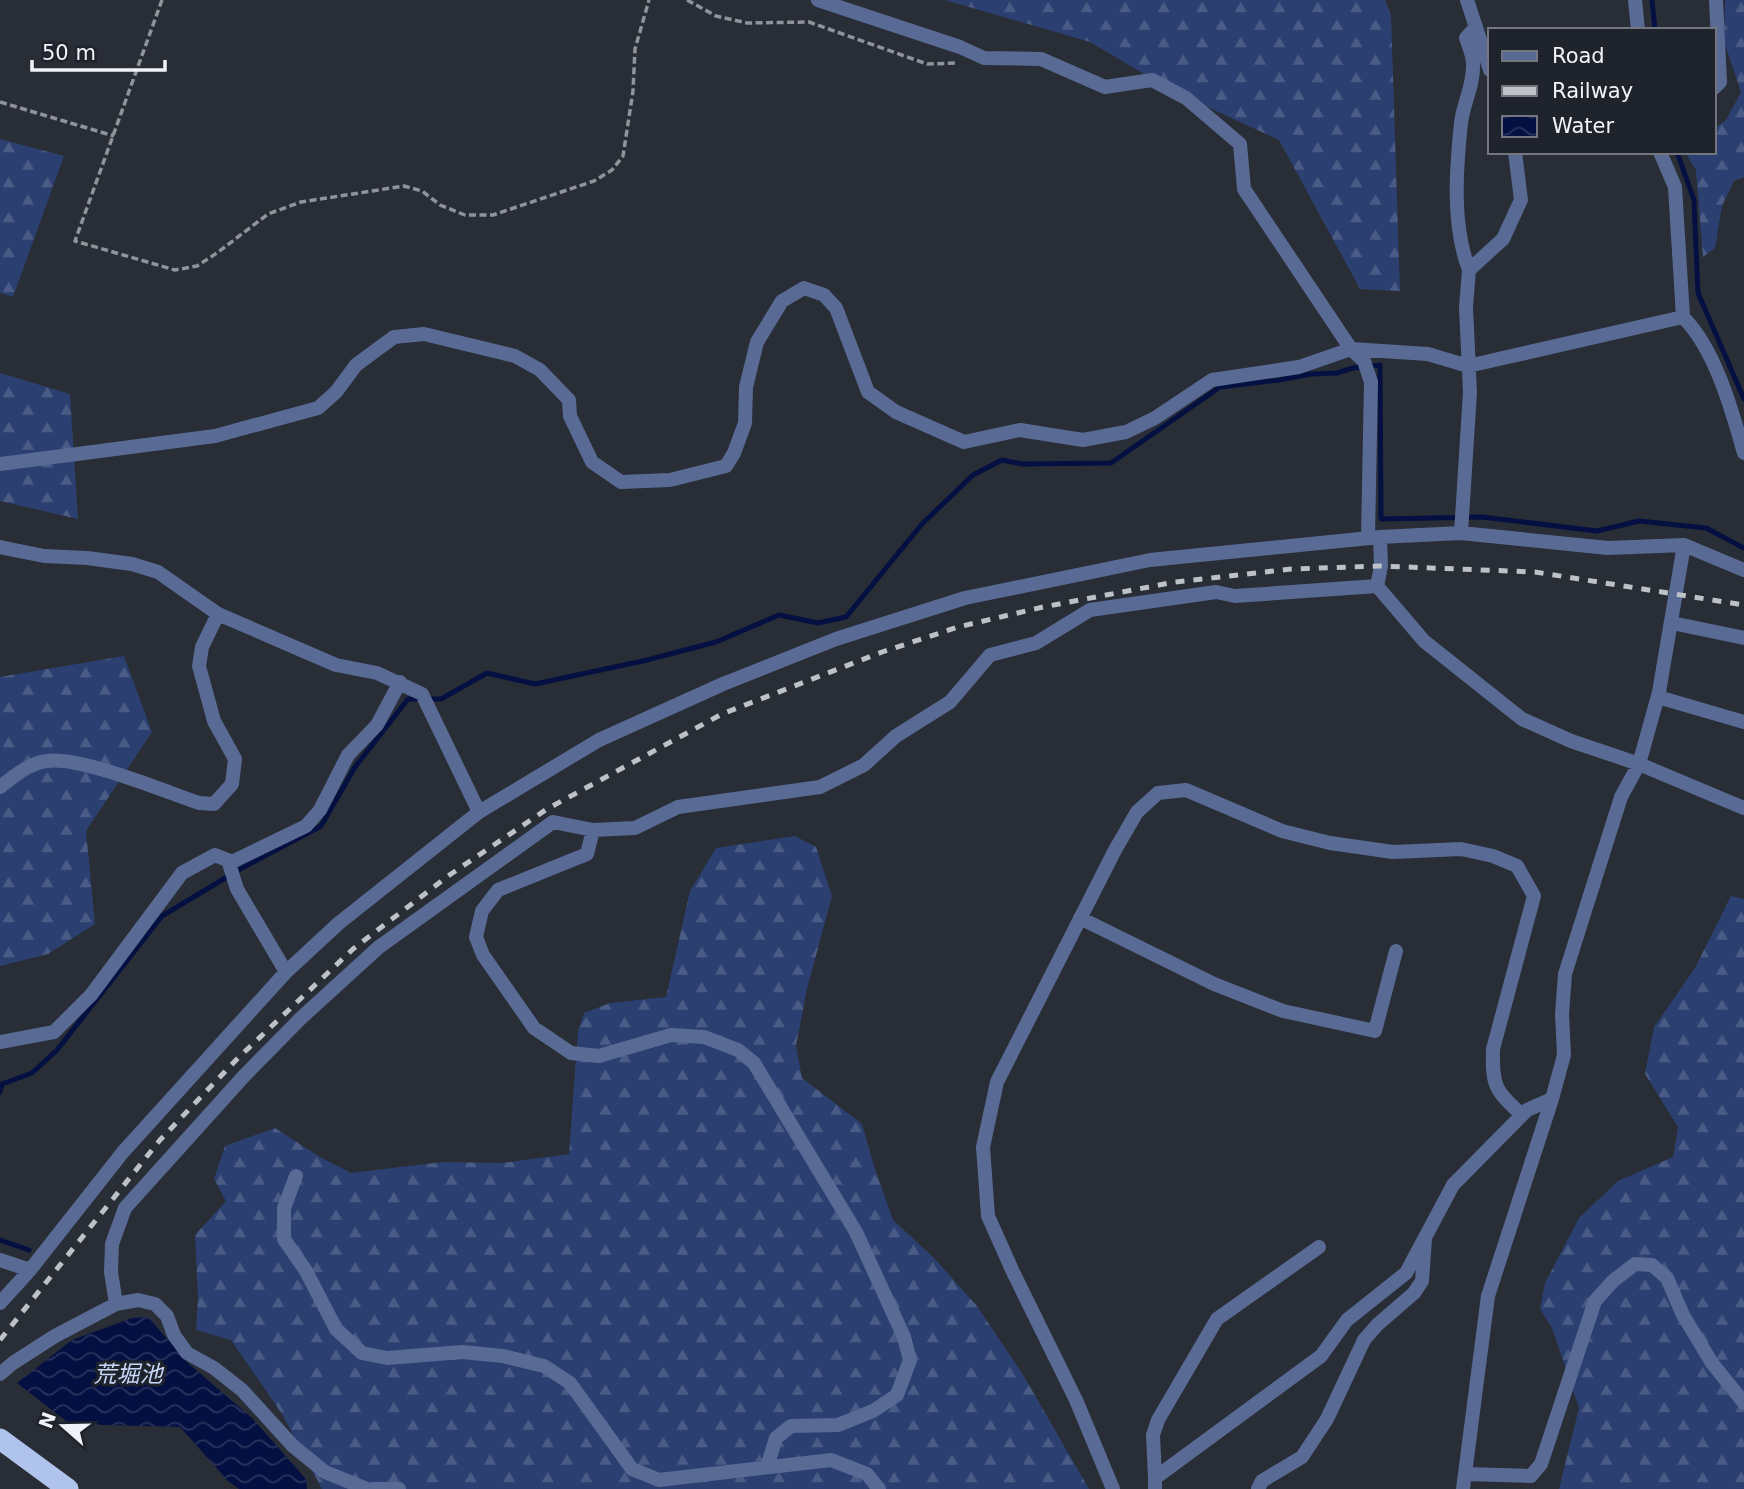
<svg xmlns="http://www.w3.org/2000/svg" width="1744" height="1489" font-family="'DejaVu Sans','Noto Sans JP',sans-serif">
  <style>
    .forest { fill: url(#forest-firs) }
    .water { fill: url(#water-waves) }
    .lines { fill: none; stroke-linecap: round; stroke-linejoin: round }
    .stream { stroke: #041041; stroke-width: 5 }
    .path { stroke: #8f939b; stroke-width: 3.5; stroke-dasharray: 7 3.5; stroke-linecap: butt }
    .street { stroke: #596b95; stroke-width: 14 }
    .highway { stroke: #b0c3ec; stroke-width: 21 }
    .rail { stroke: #bdc1c8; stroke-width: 5; stroke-dasharray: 9 9; stroke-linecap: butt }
    .labels { text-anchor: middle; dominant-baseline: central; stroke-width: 6; stroke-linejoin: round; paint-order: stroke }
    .water-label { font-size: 23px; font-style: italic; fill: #c7d7f8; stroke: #1f232c }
  </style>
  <defs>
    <pattern id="forest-firs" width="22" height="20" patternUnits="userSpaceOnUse" patternTransform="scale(1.75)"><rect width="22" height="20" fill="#2b3f70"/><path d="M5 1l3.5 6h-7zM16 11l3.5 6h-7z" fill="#4a5b85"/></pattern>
    <pattern id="water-waves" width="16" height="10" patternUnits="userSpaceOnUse" patternTransform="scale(1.75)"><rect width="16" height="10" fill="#041041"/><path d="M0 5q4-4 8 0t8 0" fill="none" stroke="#29335d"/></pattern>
  </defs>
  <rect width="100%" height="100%" fill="#282d36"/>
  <path class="forest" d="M945 0H1385L1391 15 1400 291 1360 289 1279 140 1173 91 1090 42Z
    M1725 0H1744V177L1734 181 1722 206 1715 248 1703 257 1696 170 1685 152H1714V129L1726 120 1741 92 1724 41Z
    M0 139 64 156 13 297 0 293Z
    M0 373 70 394 78 519 0 501Z
    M124 656 152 732 86 831 95 924 48 954 0 966V677Z
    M795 836 816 847 832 896 807 989 796 1046 802 1078 862 1124 874 1166 893 1220 934 1258 977 1306 1022 1373 1089 1489H322L282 1414 231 1340 196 1330 198 1299 195 1235 226 1201 214 1179 225 1146 275 1128 320 1157 351 1173 442 1162 502 1163 569 1154 578 1031 584 1013 610 1003 666 997 690 891 716 848Z
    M1731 896 1744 899V1489H1559L1579 1408 1552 1328 1540 1309 1545 1283 1579 1218 1618 1181 1673 1157 1678 1127 1645 1074 1654 1027 1695 968Z"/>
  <path class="water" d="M148 1317 188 1363 253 1419 306 1479 307 1489H239L228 1481 180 1427 70 1424 17 1383 72 1340 132 1318Z"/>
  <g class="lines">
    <path class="stream" d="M1652 0 1655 30
      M1677 152 1694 200 1698 293 1744 399
      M0 1092 2 1084 32 1073 57 1050 162 916 242 868 321 826 355 767 408 699H441L487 673 535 684 643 661 716 642 779 615 818 623 846 617 922 524 973 475 1002 460 1022 464 1111 463 1220 387 1279 380 1311 374 1337 373 1353 368 1380 365 1381 519 1482 517 1597 531 1639 521 1706 528 1744 548
      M0 1240 29 1250"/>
    <path class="path" d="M162 0 75 241 175 270 197 266 217 253 268 214 301 202 404 186 422 191 440 205 465 215H493L594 181 612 170 623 156 633 91 635 49 649 0
      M687 0 716 16 747 23 809 22 927 64 958 63
      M0 102 114 136"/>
    <path class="street" d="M818 0 960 47 984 58 1041 59 1105 87 1152 80 1186 98 1240 144 1244 189 1351 349 1428 354 1468 366 1683 317
      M1467 0 1490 70
      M1635 0 1638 30
      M1714 88 1720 82 1716 0
      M1660 152 1675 187 1683 317C1715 349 1732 410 1744 453
      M1469 270C1452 225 1456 171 1461 123 1463 104 1474 85 1473 64 1473 56 1469 46 1466 38L1476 27
      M0 464 215 436 318 408 336 392 356 365 394 337 424 334 515 356 540 370 569 400 570 416 592 462 621 482 670 480 726 466 734 453 745 423 746 387 757 342 782 301 804 288 824 295 836 308 868 392 896 412 964 442 1020 430 1083 440 1126 432 1155 418 1212 380 1299 367 1351 349 1364 361 1371 382 1368 538
      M1461 533 1470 392 1466 307 1469 270 1503 239 1521 200 1515 152
      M0 547 44 556 87 558 132 564 158 572 218 614 336 665 377 673 422 694 479 812
      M1377 586 1424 641 1522 719 1571 741 1639 764 1744 808
      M1377 586 1381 566 1380 537
      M1672 623 1744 638
      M1658 697 1744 722
      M0 787C14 776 29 763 47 761 80 756 164 791 199 803L214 804 232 784 235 759 214 721 199 666 202 647 218 614
      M593 830 587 854 498 890 482 911 476 937 483 955 534 1028 571 1053 599 1056 671 1035 704 1037 738 1050 754 1063 856 1232 904 1337 910 1360 897 1395 873 1411 838 1425 791 1426 776 1438 767 1467
      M228 860 237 889 286 972
      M1080 918 1214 984 1283 1011 1375 1031 1396 951
      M0 1042 54 1032 91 995 182 873 215 855 232 862 306 826 320 810 348 755 377 725 400 682
      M296 1176 284 1208V1239L306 1271 336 1329 362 1353 387 1358 462 1352 503 1356 544 1366 570 1383 632 1469 659 1480 831 1460 867 1474 879 1489
      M0 1260 30 1270
      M0 1303 30 1270 123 1152 286 972 339 923 479 812 599 740 723 684 836 639 965 598 1150 560 1380 537 1461 533 1608 548 1684 545 1744 570
      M116 1304 111 1272 112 1244 125 1208 244 1076 300 1019 379 947 553 822 593 830 635 828 678 807 820 787 864 765 896 736 950 702 990 655 1036 643 1090 610 1216 592 1235 596 1377 586
      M0 1374 13 1363 55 1336 116 1304 138 1300 155 1304 167 1316 174 1335 187 1353 214 1368 242 1390 293 1446 325 1472 367 1489
      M1465 1474 1531 1476 1541 1464 1595 1301 1613 1281 1635 1264 1652 1265 1667 1278 1683 1315 1712 1363 1744 1403
      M1155 1478 1153 1435 1158 1420 1217 1319 1319 1247
      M373 1489H399
      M1113 1489 1076 1400 1013 1272 988 1216 983 1147 997 1082 1115 850 1137 812 1158 793 1186 790 1282 831 1330 843 1393 852 1461 849 1493 856 1517 866 1534 896 1493 1049C1492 1087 1495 1090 1522 1115
      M1155 1489V1478L1321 1356 1347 1320 1406 1273 1453 1185 1527 1110 1552 1099
      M1258 1489 1262 1481 1302 1457 1327 1419 1364 1340 1377 1325 1414 1293 1422 1281 1425 1239
      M1463 1489 1488 1296 1552 1099 1564 1055 1562 1014 1565 974 1621 797 1639 764 1659 692 1684 545"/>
    <path class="highway" d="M0 1439 68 1489"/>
    <path class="rail" d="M0 1340 160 1140 237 1059 353 949 448 876 547 809 722 714 882 652 958 627 1043 607 1175 582 1291 569 1381 566 1535 572 1744 605"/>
  </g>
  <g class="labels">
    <g class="water-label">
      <text x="128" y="1374">荒堀池</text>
    </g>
  </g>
  <rect x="1488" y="28" width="228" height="126" fill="#1f232c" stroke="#73767e" stroke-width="2"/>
  <rect x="1502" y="51" width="35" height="10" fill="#596b95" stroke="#73767e" stroke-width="2"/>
  <text x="1552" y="63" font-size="21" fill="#f0f3fa">Road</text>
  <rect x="1502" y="86" width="35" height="10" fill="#bdc1c8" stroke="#73767e" stroke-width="2"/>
  <text x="1552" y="98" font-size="21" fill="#f0f3fa">Railway</text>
  <rect x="1502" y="116" width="35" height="21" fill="url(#water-waves)" stroke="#73767e" stroke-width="2"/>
  <text x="1552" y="133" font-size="21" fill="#f0f3fa">Water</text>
  <g transform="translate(63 1426) rotate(290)" stroke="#1f232c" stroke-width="5" paint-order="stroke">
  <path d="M0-5L12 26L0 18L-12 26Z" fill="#f0f3fa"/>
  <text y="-10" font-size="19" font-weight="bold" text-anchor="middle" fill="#f0f3fa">N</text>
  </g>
  <path d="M32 60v10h133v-10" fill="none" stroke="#f0f3fa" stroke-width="3.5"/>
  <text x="42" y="60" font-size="21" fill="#f0f3fa" stroke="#1f232c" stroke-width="5" paint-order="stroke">50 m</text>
</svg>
